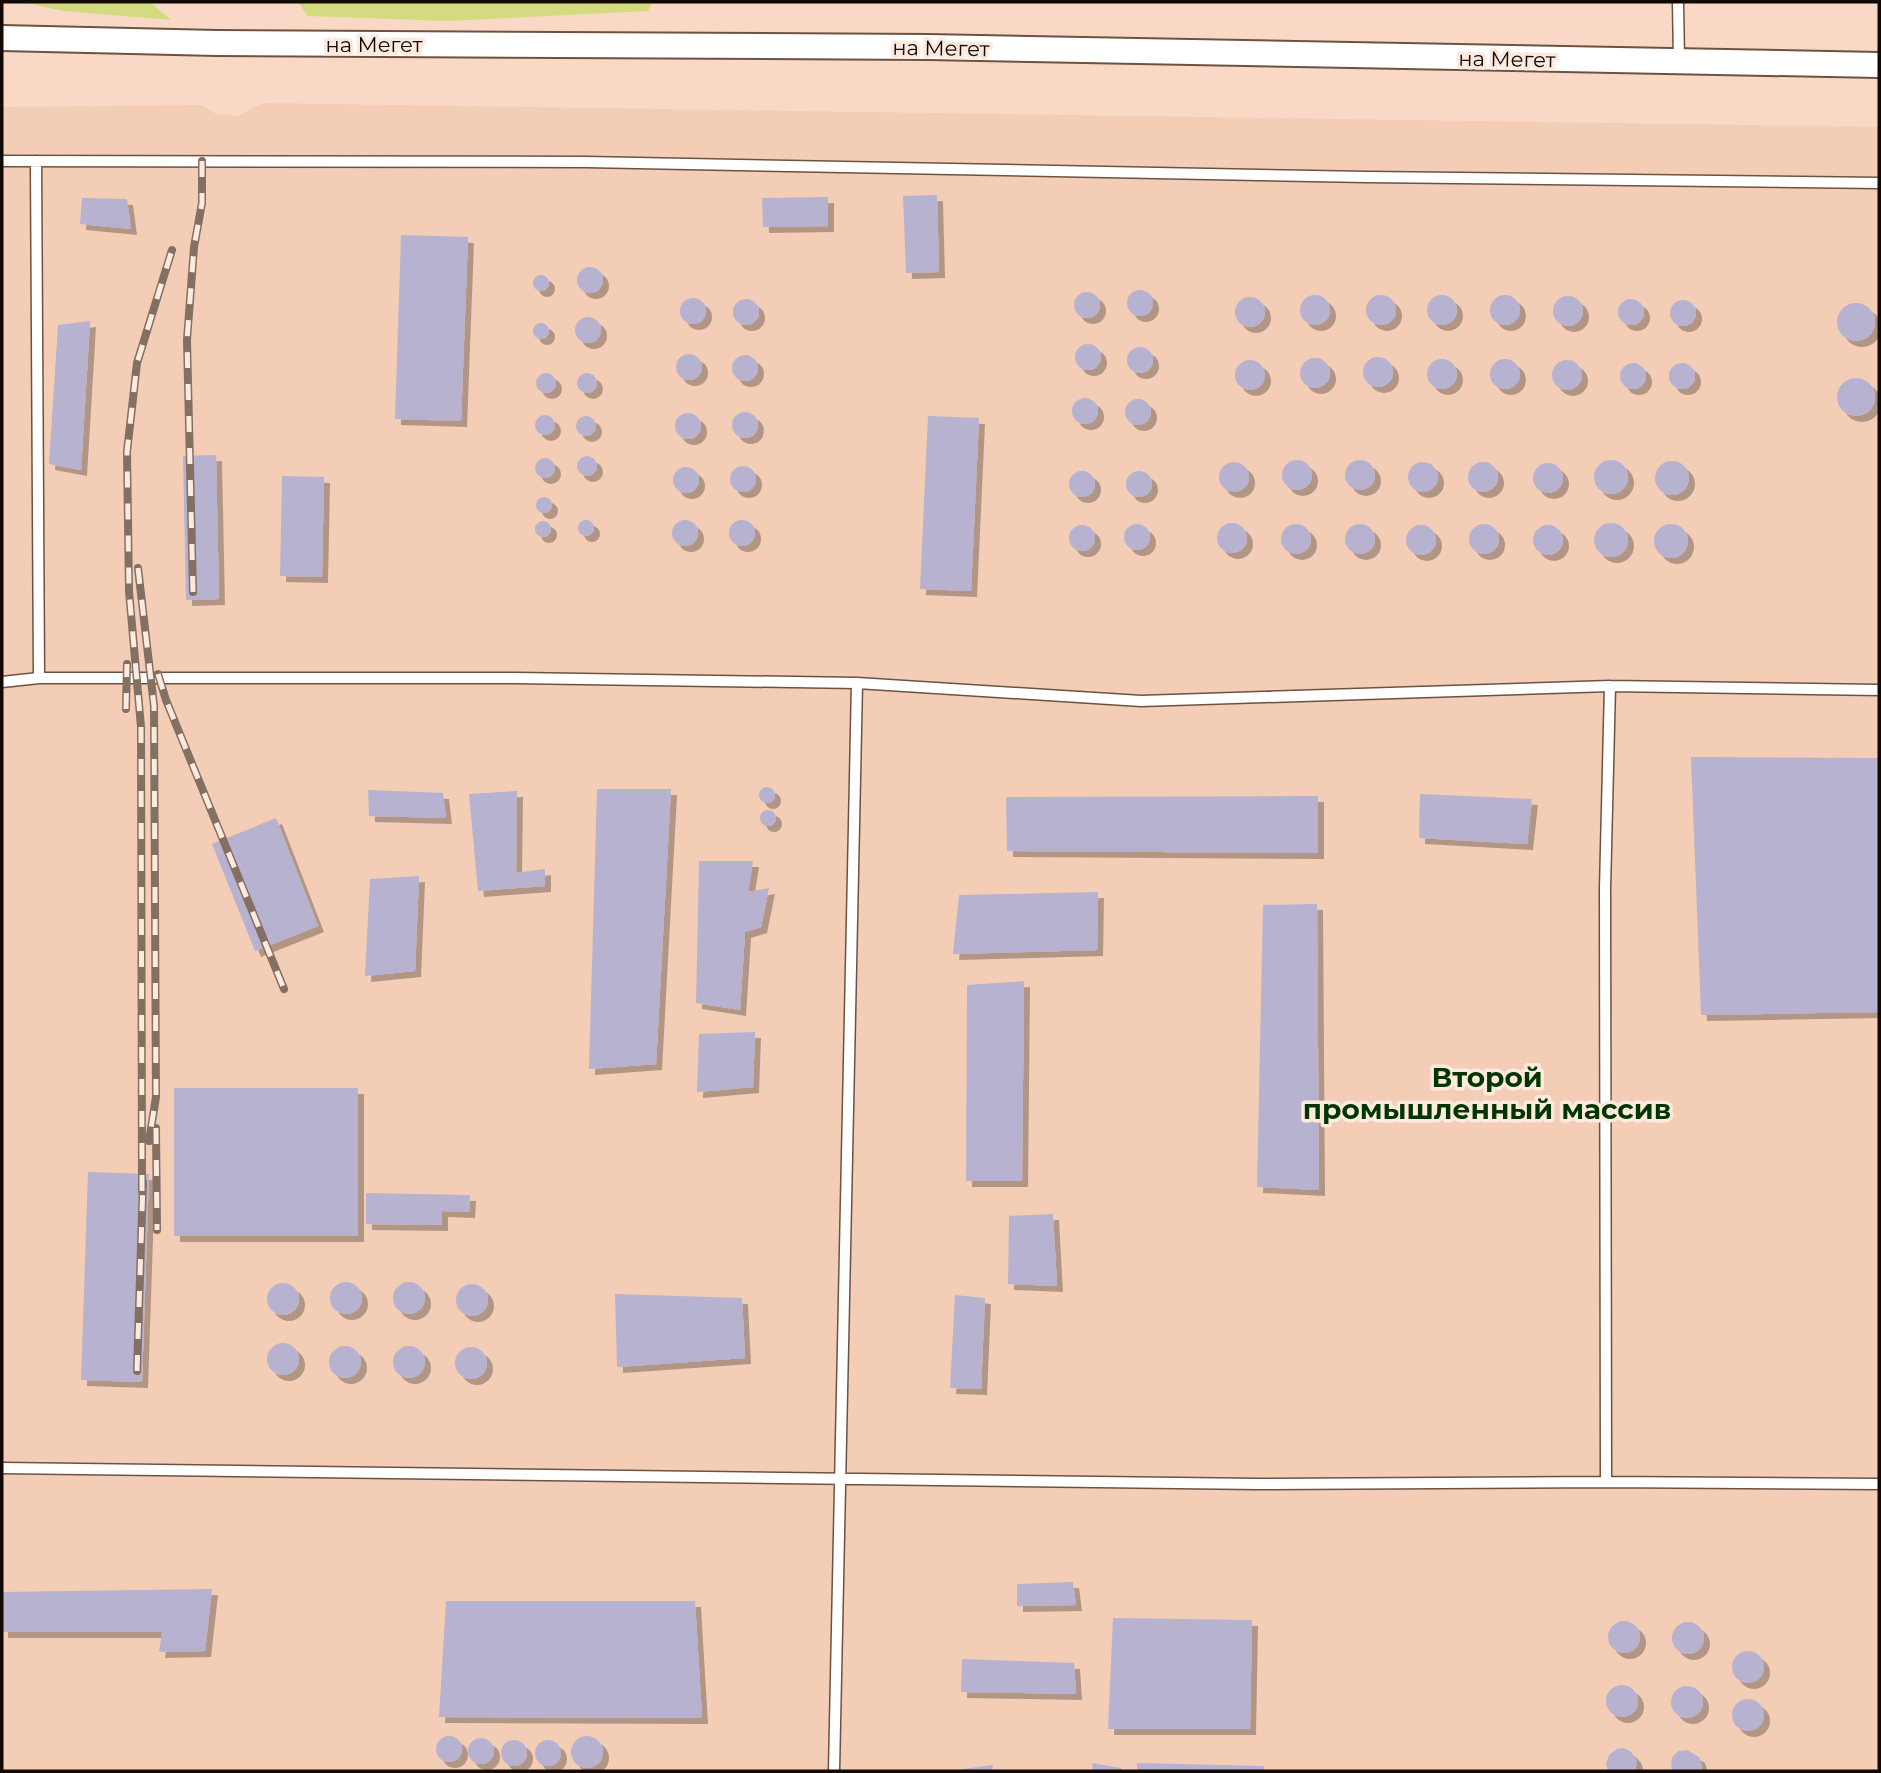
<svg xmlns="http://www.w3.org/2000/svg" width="1881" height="1773" font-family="Montserrat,sans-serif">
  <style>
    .built { fill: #f3cdb5 }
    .green { fill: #d4db7f }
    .building { fill: #b7b2d0; filter: url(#shadow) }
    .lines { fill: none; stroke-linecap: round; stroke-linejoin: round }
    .service-casing { stroke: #6d5242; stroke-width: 13 }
    .tertiary-casing { stroke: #6d5242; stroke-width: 28 }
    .service { stroke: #fff; stroke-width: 10 }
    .tertiary { stroke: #fff; stroke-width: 24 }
    .rail-casing { stroke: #846f63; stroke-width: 8 }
    .rail { stroke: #fdeade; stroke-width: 5; stroke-dasharray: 16; stroke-linecap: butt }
    .labels { text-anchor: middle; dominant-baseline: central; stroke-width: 7; stroke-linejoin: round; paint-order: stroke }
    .street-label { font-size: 21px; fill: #140a05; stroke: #fdeade }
    .district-label { font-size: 28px; font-weight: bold; fill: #013600; stroke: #fdeade }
  </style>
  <defs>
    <filter id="shadow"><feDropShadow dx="6" dy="6" stdDeviation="0" flood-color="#0004"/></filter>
  </defs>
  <rect width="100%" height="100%" fill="#f9d9c6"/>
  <path class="built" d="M262 103 1879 127V1771H2V107L201 105 216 114 238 116Z"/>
  <path class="green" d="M21 2H150L171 20 63 11Z
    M298 2H652L648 11 448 21 308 16Z"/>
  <path class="building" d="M937 195 939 272 906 273 903 196Z
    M828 197V226L763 227 762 198Z
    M82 198 127 199 131 229 80 224Z
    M401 235 468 237 461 421 395 419Z
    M577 280a13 13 0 1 1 26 0a13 13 0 1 1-26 0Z
    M533 283a8 8 0 1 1 16 0a8 8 0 1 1-16 0Z
    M1127 303a13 13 0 1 1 26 0a13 13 0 1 1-26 0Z
    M1074 305a13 13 0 1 1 26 0a13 13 0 1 1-26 0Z
    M1427 310a15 15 0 1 1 30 0a15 15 0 1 1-30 0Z
    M1300 310a15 15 0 1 1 30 0a15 15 0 1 1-30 0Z
    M1366 310a15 15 0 1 1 30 0a15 15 0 1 1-30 0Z
    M1490 310a15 15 0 1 1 30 0a15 15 0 1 1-30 0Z
    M1553 311a15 15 0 1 1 30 0a15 15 0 1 1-30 0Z
    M1235 312a15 15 0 1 1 30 0a15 15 0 1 1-30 0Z
    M680 311a13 13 0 1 1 26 0a13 13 0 1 1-26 0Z
    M733 312a13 13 0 1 1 26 0a13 13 0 1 1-26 0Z
    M1618 312a13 13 0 1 1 26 0a13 13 0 1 1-26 0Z
    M1670 313a13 13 0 1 1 26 0a13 13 0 1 1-26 0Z
    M1837 322a19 19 0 1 1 38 0a19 19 0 1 1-38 0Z
    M575 330a13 13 0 1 1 26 0a13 13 0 1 1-26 0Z
    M90 321 81 470 49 464 58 325Z
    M533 331a8 8 0 1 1 16 0a8 8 0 1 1-16 0Z
    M1075 357a13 13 0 1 1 26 0a13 13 0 1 1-26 0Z
    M1127 360a13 13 0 1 1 26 0a13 13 0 1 1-26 0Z
    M676 367a13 13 0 1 1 26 0a13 13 0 1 1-26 0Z
    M732 368a13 13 0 1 1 26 0a13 13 0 1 1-26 0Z
    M1363 372a15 15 0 1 1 30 0a15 15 0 1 1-30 0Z
    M1300 373a15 15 0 1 1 30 0a15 15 0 1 1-30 0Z
    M1490 374a15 15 0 1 1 30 0a15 15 0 1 1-30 0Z
    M1427 374a15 15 0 1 1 30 0a15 15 0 1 1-30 0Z
    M1235 375a15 15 0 1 1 30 0a15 15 0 1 1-30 0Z
    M1552 375a15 15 0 1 1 30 0a15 15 0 1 1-30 0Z
    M1620 376a13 13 0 1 1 26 0a13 13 0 1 1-26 0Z
    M1669 376a13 13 0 1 1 26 0a13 13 0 1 1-26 0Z
    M536 383a10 10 0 1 1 20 0a10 10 0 1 1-20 0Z
    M577 383a10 10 0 1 1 20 0a10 10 0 1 1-20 0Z
    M1837 397a19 19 0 1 1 38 0a19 19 0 1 1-38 0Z
    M1072 411a13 13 0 1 1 26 0a13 13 0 1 1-26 0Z
    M1125 412a13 13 0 1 1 26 0a13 13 0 1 1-26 0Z
    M732 425a13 13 0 1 1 26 0a13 13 0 1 1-26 0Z
    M675 426a13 13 0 1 1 26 0a13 13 0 1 1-26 0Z
    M535 425a10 10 0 1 1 20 0a10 10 0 1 1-20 0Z
    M928 416 979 418 971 591 920 589Z
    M576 426a10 10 0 1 1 20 0a10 10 0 1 1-20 0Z
    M216 455 219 599 186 600 183 456Z
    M577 466a10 10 0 1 1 20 0a10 10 0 1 1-20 0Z
    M535 468a10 10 0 1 1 20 0a10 10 0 1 1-20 0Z
    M1282 475a15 15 0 1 1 30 0a15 15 0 1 1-30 0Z
    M1345 475a15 15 0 1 1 30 0a15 15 0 1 1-30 0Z
    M1594 477a17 17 0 1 1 34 0a17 17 0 1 1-34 0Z
    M1655 478a17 17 0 1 1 34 0a17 17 0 1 1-34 0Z
    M1468 477a15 15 0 1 1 30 0a15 15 0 1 1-30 0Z
    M1408 477a15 15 0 1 1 30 0a15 15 0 1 1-30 0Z
    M1219 477a15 15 0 1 1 30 0a15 15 0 1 1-30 0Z
    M1533 478a15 15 0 1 1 30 0a15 15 0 1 1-30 0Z
    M730 479a13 13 0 1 1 26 0a13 13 0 1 1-26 0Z
    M673 480a13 13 0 1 1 26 0a13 13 0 1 1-26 0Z
    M1069 484a13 13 0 1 1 26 0a13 13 0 1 1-26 0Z
    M1126 484a13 13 0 1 1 26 0a13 13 0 1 1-26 0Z
    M282 476 324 477 322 577 280 576Z
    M536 505a8 8 0 1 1 16 0a8 8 0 1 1-16 0Z
    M672 533a13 13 0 1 1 26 0a13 13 0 1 1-26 0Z
    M729 533a13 13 0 1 1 26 0a13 13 0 1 1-26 0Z
    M578 528a8 8 0 1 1 16 0a8 8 0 1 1-16 0Z
    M535 529a8 8 0 1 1 16 0a8 8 0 1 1-16 0Z
    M1217 538a15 15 0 1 1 30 0a15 15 0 1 1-30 0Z
    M1594 540a17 17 0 1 1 34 0a17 17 0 1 1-34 0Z
    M1281 539a15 15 0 1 1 30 0a15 15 0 1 1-30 0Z
    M1469 539a15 15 0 1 1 30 0a15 15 0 1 1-30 0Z
    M1345 539a15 15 0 1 1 30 0a15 15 0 1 1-30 0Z
    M1124 537a13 13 0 1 1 26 0a13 13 0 1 1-26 0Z
    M1654 541a17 17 0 1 1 34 0a17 17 0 1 1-34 0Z
    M1406 540a15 15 0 1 1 30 0a15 15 0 1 1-30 0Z
    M1533 540a15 15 0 1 1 30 0a15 15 0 1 1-30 0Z
    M1069 538a13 13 0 1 1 26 0a13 13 0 1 1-26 0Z
    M1691 757 1879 758V1012L1701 1015Z
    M759 795a8 8 0 1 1 16 0a8 8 0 1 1-16 0Z
    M597 789H671L656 1064 589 1069Z
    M368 790 443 793 446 818 369 816Z
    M517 791 516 873 545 869V886L478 891 469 794Z
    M1420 794 1532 799 1527 844 1419 838Z
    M1318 796V853L1007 851 1006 797Z
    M760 818a8 8 0 1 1 16 0a8 8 0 1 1-16 0Z
    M276 818 318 926 255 951 212 844Z
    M699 861H753L748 892 769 888 761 927 745 932 740 1010 696 1003Z
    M419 876 415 971 365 976 370 879Z
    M1098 892 1097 950 953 954 959 895Z
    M1317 904 1319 1190 1257 1187 1263 905Z
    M1024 981 1022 1181H966L967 985Z
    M755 1032 753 1087 697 1092 699 1034Z
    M174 1088H358V1236H174Z
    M88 1172 149 1174 142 1382 81 1380Z
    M366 1193 470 1195 469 1212 442 1211V1225L366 1224Z
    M1053 1214 1057 1286 1008 1284 1009 1216Z
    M330 1298a16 16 0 1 1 32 0a16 16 0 1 1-32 0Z
    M393 1298a16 16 0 1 1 32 0a16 16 0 1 1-32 0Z
    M267 1299a16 16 0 1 1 32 0a16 16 0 1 1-32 0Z
    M456 1300a16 16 0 1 1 32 0a16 16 0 1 1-32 0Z
    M615 1294 742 1298 745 1358 617 1367Z
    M955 1295 985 1298 981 1389 950 1388Z
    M267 1359a16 16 0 1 1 32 0a16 16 0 1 1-32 0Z
    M393 1362a16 16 0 1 1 32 0a16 16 0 1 1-32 0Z
    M329 1362a16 16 0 1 1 32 0a16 16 0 1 1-32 0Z
    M455 1363a16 16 0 1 1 32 0a16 16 0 1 1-32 0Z
    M1073 1582 1076 1605 1017 1606V1584Z
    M212 1589 205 1651 159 1652 162 1632H2V1592Z
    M446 1601H695L702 1718 439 1717Z
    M1113 1618 1252 1620 1250 1729H1108Z
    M1608 1637a16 16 0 1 1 32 0a16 16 0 1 1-32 0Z
    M1672 1638a16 16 0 1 1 32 0a16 16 0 1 1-32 0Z
    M1732 1667a16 16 0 1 1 32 0a16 16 0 1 1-32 0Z
    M962 1659 1074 1663 1076 1694 961 1692Z
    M1606 1701a16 16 0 1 1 32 0a16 16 0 1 1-32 0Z
    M1671 1702a16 16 0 1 1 32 0a16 16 0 1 1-32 0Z
    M1732 1715a16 16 0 1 1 32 0a16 16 0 1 1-32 0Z
    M436 1749a13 13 0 1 1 26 0a13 13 0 1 1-26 0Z
    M571 1752a16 16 0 1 1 32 0a16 16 0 1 1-32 0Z
    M468 1751a13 13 0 1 1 26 0a13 13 0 1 1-26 0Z
    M535 1753a13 13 0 1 1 26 0a13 13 0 1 1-26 0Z
    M501 1753a13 13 0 1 1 26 0a13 13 0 1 1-26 0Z
    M1623 1748 1630 1751 1635 1757 1637 1762 1635 1771H1608L1606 1764 1609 1755 1617 1749Z
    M1687 1750 1699 1757 1702 1766 1701 1771H1672L1671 1762 1673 1756 1679 1751Z
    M1092 1763 1121 1768V1771H1093Z
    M1137 1763 1264 1766V1771H1137Z
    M993 1765 992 1771H956V1770Z"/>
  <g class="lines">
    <defs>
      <path id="service" d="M1678 2 1679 61
        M2 161 586 162 1367 177 1879 183
        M36 161 39 678
        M2 682 39 678H516L857 683 1141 701 1610 686 1879 690
        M2 1468 1258 1484 1606 1482 1605 889 1610 686
        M1606 1482 1879 1484
        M834 1771 857 683"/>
      <path id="tertiary" d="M2 38 217 43 928 47 1879 65"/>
    </defs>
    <use href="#service" class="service-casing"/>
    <use href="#tertiary" class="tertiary-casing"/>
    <use href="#service" class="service"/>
    <use href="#tertiary" class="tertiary"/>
    <defs>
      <path id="rail" d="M138 568 154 706 156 1097 149 1141
        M193 592 187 340 194 247 202 203V161
        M158 674 166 700 284 989
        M126 709 127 664
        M156 1128 157 1230
        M142 1191 141 727 129 591 127 452 137 363 172 250
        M137 1371 143 1182"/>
    </defs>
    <use href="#rail" class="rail-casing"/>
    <use href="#rail" class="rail"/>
  </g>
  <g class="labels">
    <g class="street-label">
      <text x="374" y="44">на Мегет</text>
      <text transform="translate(941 48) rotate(1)">на Мегет</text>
      <text transform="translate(1507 59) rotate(1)">на Мегет</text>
    </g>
    <g class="district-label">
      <text x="1487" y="1077">Второй<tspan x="1487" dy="32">промышленный массив</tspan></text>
    </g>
  </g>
  <rect width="1881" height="1773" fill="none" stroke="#140a05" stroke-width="7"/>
</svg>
